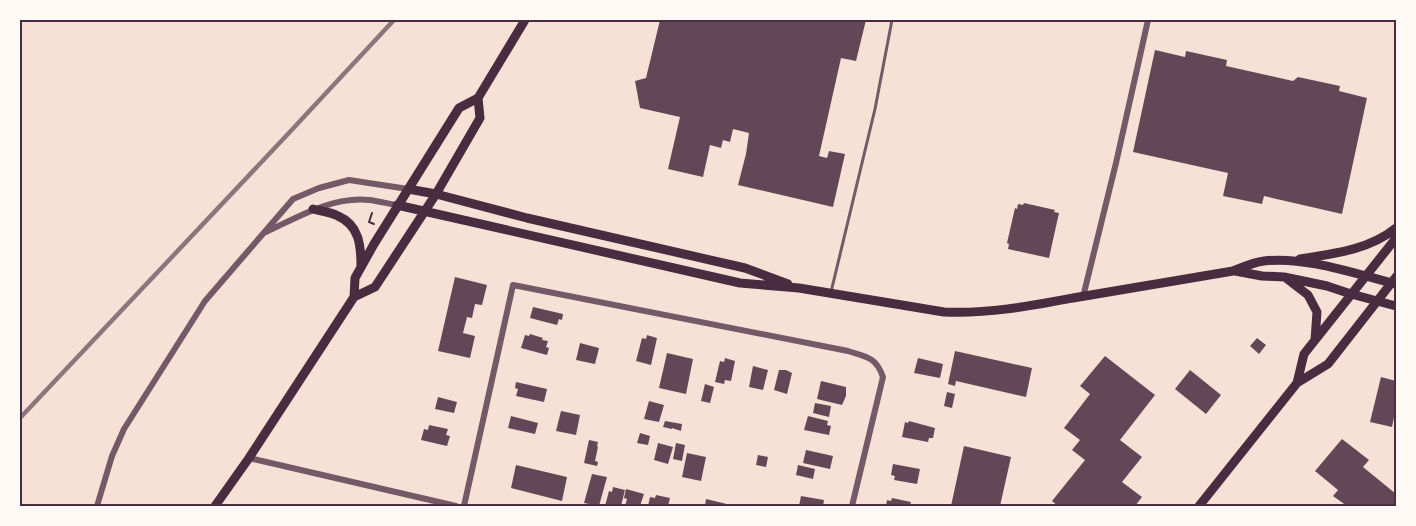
<svg xmlns="http://www.w3.org/2000/svg" width="1416" height="526" font-family="'IBM Plex Serif',serif">
  <style>
    .building { fill: #644757 }
    .lines { fill: none; stroke-linecap: round; stroke-linejoin: round }
    .path { stroke: #4a2c40; stroke-width: 2 }
    .service { stroke: #755966; stroke-width: 3 }
    .minor { stroke: #755966; stroke-width: 6 }
    .secondary { stroke: #4a2c40; stroke-width: 9 }
    .rail { stroke: #8f747c; stroke-width: 4.5 }
    .neatline { fill: none; stroke: #4a2c40; stroke-width: 2 }
  </style>
  <rect width="100%" height="100%" fill="#f7e1d7"/>
  <path class="building" d="M660 20H866L856 61 841 58 819 156 827 158 829 151 845 154 833 207 738 185 746 154 749 133 733 129 730 142 723 140 721 148 710 145 703 177 668 169 680 117 640 108 635 81 646 78Z
    M1155 50 1185 57 1186 51 1227 60 1226 66 1293 81 1298 77 1340 86 1339 91 1367 98 1342 214 1264 196 1262 204 1223 196 1228 173 1133 152Z
    M1024 203 1055 210 1054 212 1059 213 1049 258 1008 249 1009 244 1007 243 1015 208 1017 209 1018 204 1023 205Z
    M455 277 487 285 482 305 475 304 472 318 467 317 463 333 475 336 470 358 438 351Z
    M533 307 563 314 562 320 559 319 557 325 530 318Z
    M530 334 543 338 542 340 548 341 546 347 549 348 547 355 521 348 525 335 529 336Z
    M647 335 657 338 651 365 636 361 642 338 646 339Z
    M1257 338 1266 345 1259 354 1250 346Z
    M580 343 599 348 595 364 576 360Z
    M955 351 1032 368 1026 397 956 381 955 386 948 384Z
    M667 353 693 359 686 394 659 388Z
    M1105 356 1155 395 1120 440 1142 457 1122 482 1142 497 1135 506H1058L1052 501 1085 460 1072 450 1080 440 1064 428 1090 394 1080 386Z
    M725 358 735 361 731 381 725 380 724 384 715 382 720 361 724 362Z
    M918 358 943 364 940 378 914 373Z
    M753 366 768 370 763 390 749 387Z
    M779 370H786L792 373 787 394 774 390Z
    M1190 370 1221 395 1206 414 1175 389Z
    M1381 377 1396 381V408L1392 427 1370 422Z
    M821 381 846 387V396L842 405 817 399Z
    M516 382 547 389 544 402 516 396 518 389 515 388Z
    M705 384 714 387 710 403 701 401Z
    M947 392 955 394 952 408 944 406Z
    M438 397 457 402 454 413 435 409Z
    M649 401 664 405 659 422 644 419Z
    M815 403 831 406 829 417 813 413Z
    M561 411 580 415 576 435 556 431Z
    M511 416 538 423 535 434 508 428Z
    M808 416 828 421 827 425 831 426 829 435 804 430Z
    M665 421 682 424 681 431 672 428V429L663 427Z
    M909 421 935 428 933 438H929L928 442 902 437 905 422 908 423Z
    M429 425 448 429 446 435 450 436 447 446 421 440 424 429 428 430Z
    M640 433 650 436 648 445 637 443Z
    M1342 439 1369 460 1363 467 1396 494V506H1347L1333 496 1338 490 1315 471Z
    M589 440 598 442 597 446 598 447 595 461 598 462 597 466 584 463Z
    M658 443 673 447 668 464 654 460Z
    M676 443 685 445 682 461 673 459Z
    M964 446 1011 457 1000 506H951Z
    M806 450 833 456 830 469 803 463Z
    M687 453 706 457 701 481 682 477Z
    M758 455 768 457 766 467 756 465Z
    M893 464 920 469 917 484 894 480 895 476 891 475Z
    M516 465 567 477 562 501 511 488Z
    M798 465 815 469 813 479 796 475Z
    M592 474 607 477 599 506 584 503Z
    M613 487 625 490 621 506H605L609 491 612 492Z
    M626 489 644 494 640 506H625L627 499 624 498Z
    M656 495 670 498 668 506H648L650 497 655 498Z
    M801 496 824 500 823 506H799Z
    M892 498 911 502 910 506H886L887 500 891 501Z
    M706 499 735 506H705Z"/>
  <g class="lines">
    <path class="path" d="M372 213 369 222 374 224"/>
    <path class="service" d="M1395 20 1396 21
      M831 292 875 109 892 20"/>
    <path class="minor" d="M266 232C298 217 333 196 369 200 379 201 388 204 397 205
      M1083 297 1116 163 1148 20
      M249 458 456 506
      M97 506 112 456 124 429 205 301 293 199 319 188 349 180 408 189
      M464 506 513 285 848 351C867 357 876 357 883 377L852 506"/>
    <path class="secondary" d="M408 189 436 194 527 218 745 268 788 284
      M397 205 740 283 799 288 944 312C988 314 1030 306 1073 298 1126 289 1180 280 1233 271 1243 267 1254 262 1264 261 1305 256 1356 274 1396 284
      M313 209C321 211 330 212 338 216 359 225 361 245 361 266
      M1300 259C1333 254 1369 250 1396 228
      M1235 271 1262 276 1284 277 1327 286 1351 294 1396 306
      M1286 278 1308 295 1317 312 1315 340
      M354 297 375 287 436 194 480 118 478 98
      M1297 383 1304 354 1396 238
      M215 506 249 458 354 297 355 278 374 244 459 108 478 98 525 20
      M1199 506 1297 383 1328 364 1396 277"/>
    <path class="rail" d="M20 418 287 135 394 20"/>
  </g>
  <rect width="1416" height="526" fill="none" stroke="#fffaf5" stroke-width="42"/>
  <rect x="21" y="21" width="1374" height="484" class="neatline"/>
</svg>
